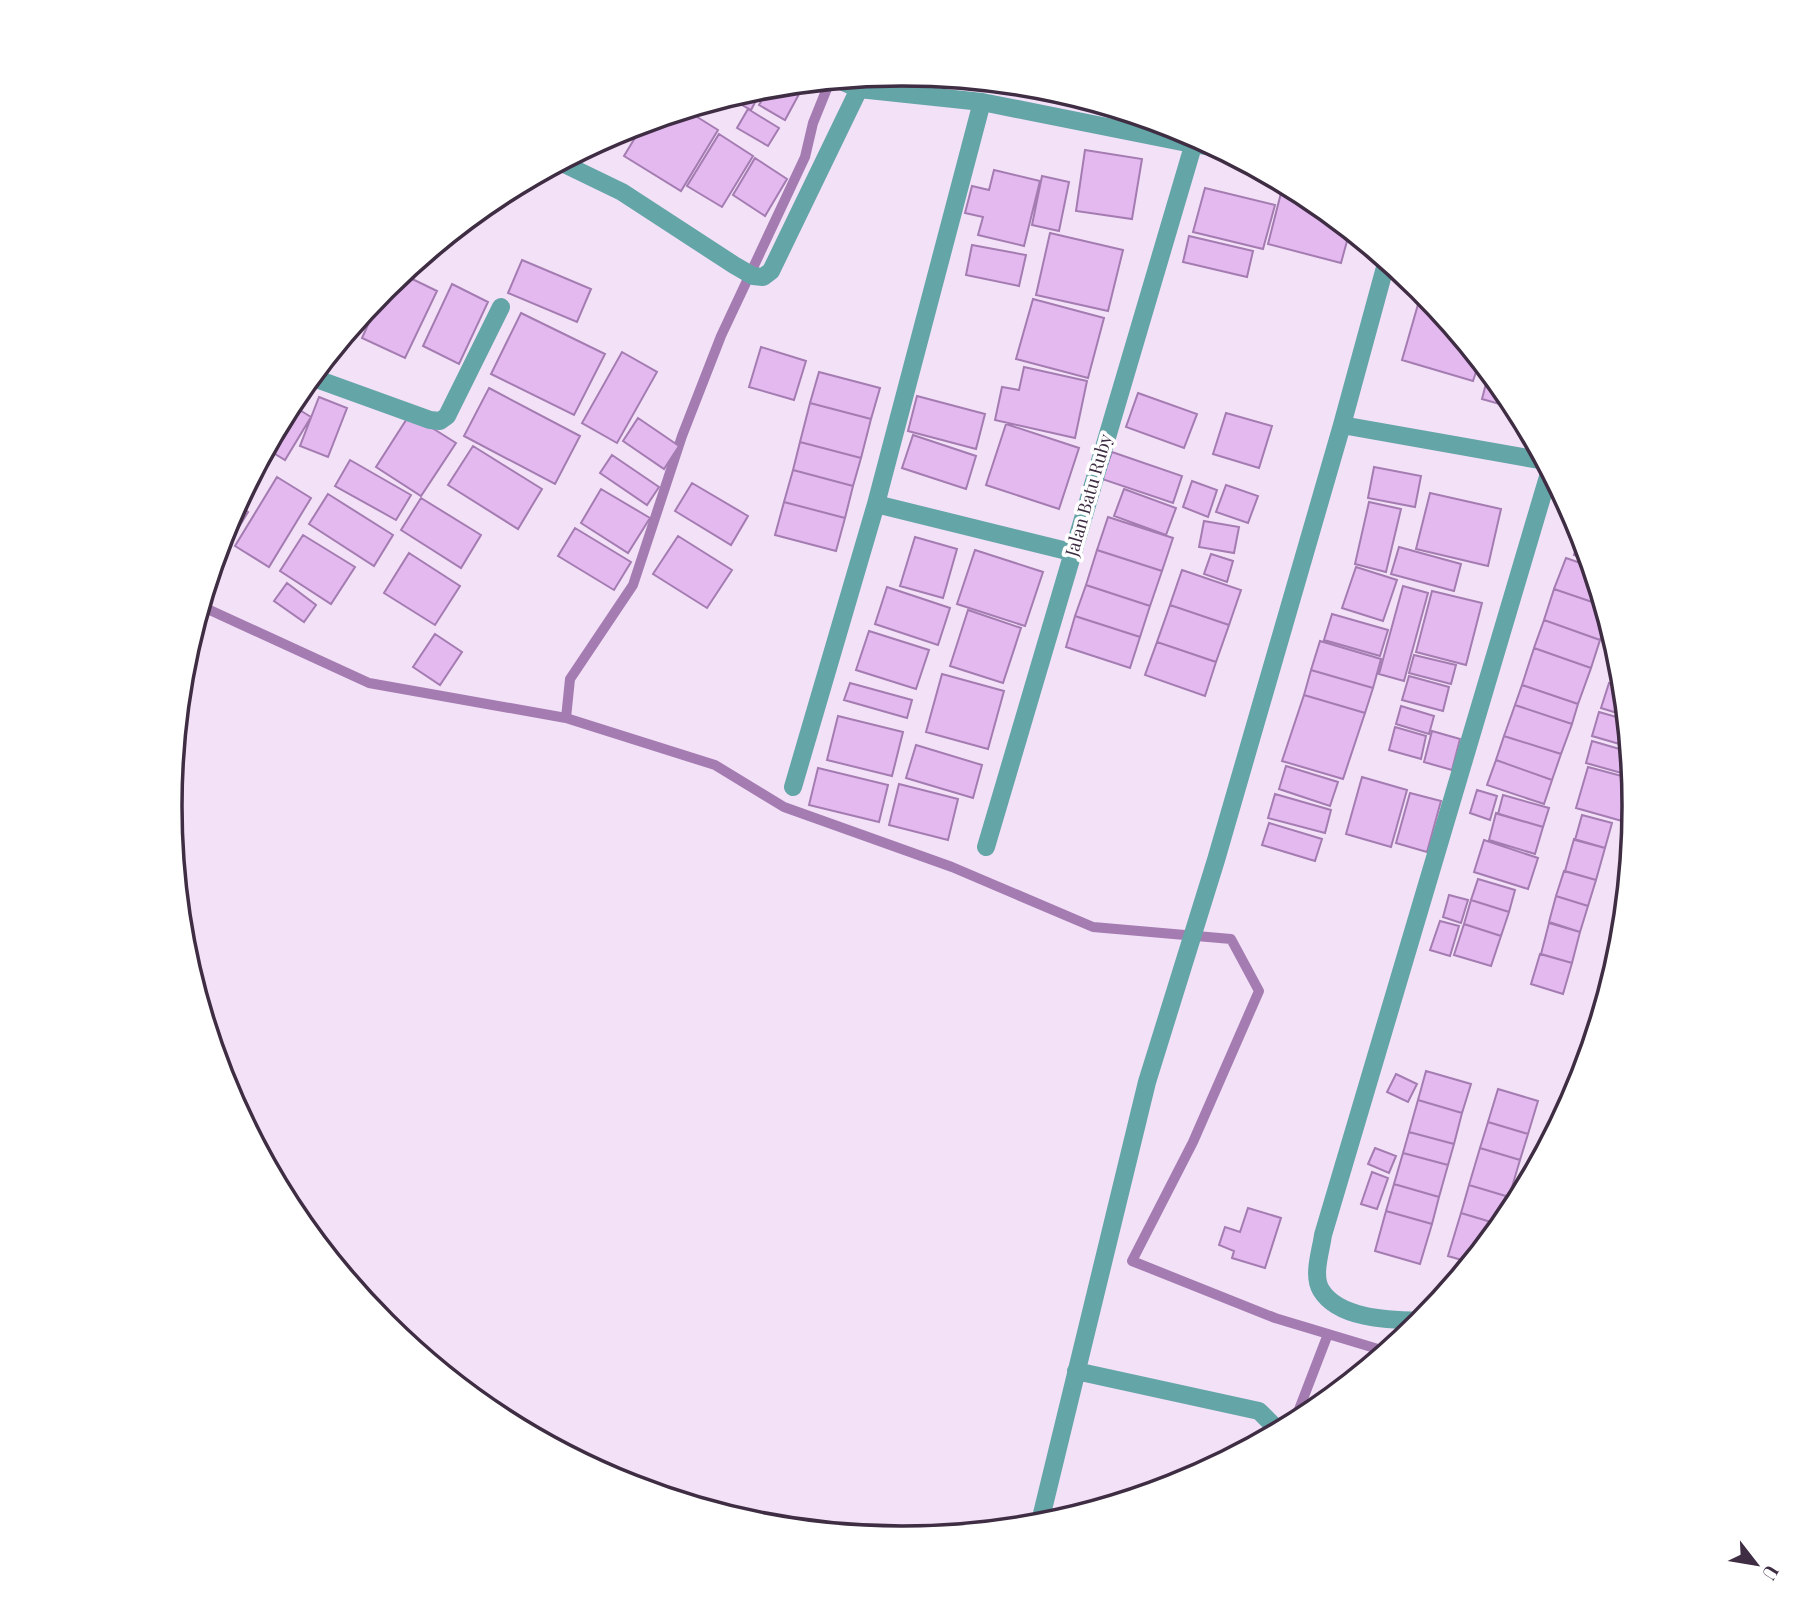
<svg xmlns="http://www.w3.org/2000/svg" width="1805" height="1613" font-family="'Playfair Display',serif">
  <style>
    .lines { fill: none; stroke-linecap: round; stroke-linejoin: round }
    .stream { stroke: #a47cb1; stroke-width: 10 }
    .building { fill: #e3b9f0; stroke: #a47cb1; stroke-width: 2 }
    .minor { stroke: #64a5a7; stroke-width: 18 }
    .labels { text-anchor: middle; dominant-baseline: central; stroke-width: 7; stroke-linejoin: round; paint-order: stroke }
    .street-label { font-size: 18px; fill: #3e2d43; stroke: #fff }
    .rim { fill: none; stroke: #3e2d43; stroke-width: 3.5 }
  </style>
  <rect width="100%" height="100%" fill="#f3e1f8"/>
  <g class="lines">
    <path class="stream" d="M201 606 369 683 566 718 570 679 633 585 682 436 721 336 805 157 813 123 830 81
      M566 718 715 765 784 807 952 867 1093 927 1231 939 1259 991 1193 1142 1132 1261 1275 1318 1388 1352
      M1293 1425 1328 1334"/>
  </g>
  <path class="building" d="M805 83 785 120 759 105 770 87Z
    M763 87 751 110 728 97 760 88Z
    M748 109 779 128 768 146 737 128Z
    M686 110 718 130 681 191 624 156 644 123Z
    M635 125 628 138 618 132 622 129Z
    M719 134 753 156 722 207 687 186Z
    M1085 150 1142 159 1132 219 1076 211Z
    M755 158 787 179 765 216 733 195Z
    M994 170 1040 181 1024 246 978 235 983 217 965 213 972 186 989 190Z
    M1042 176 1069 182 1059 231 1032 225Z
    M1205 188 1275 205 1263 249 1193 232Z
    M1282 189 1310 197 1350 230 1341 263 1268 244Z
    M1050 233 1123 250 1108 311 1036 295Z
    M1189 236 1253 251 1247 277 1183 262Z
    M972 245 1026 255 1019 286 966 275Z
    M522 260 591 289 577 322 508 293Z
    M402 274 437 291 405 358 362 338 385 287Z
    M452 284 488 302 459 364 423 346Z
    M1033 299 1104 318 1088 378 1016 359Z
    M1419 301 1436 306 1480 360 1473 381 1402 360Z
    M521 313 605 354 574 415 491 374Z
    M761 347 806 361 794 400 749 387Z
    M622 352 657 372 617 443 582 423Z
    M1024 367 1087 381 1075 438 995 420 1002 387 1019 390Z
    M819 372 880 388 871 419 810 403Z
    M1489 372 1512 400 1517 409 1482 399Z
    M489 388 580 436 555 484 464 436Z
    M1138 393 1197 414 1184 448 1126 427Z
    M917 396 985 414 976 449 908 431Z
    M319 397 347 408 328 457 300 446Z
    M810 403 871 419 861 458 800 442Z
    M290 404 311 417 285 460 267 449Z
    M1226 413 1272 426 1259 468 1213 454Z
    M410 414 456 443 421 496 376 467Z
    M638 418 679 446 664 469 623 441Z
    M1006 424 1079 448 1059 509 986 485Z
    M913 435 976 456 966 489 902 468Z
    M800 442 861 458 853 486 793 470Z
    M473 446 542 489 518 529 448 485Z
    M1112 452 1182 476 1173 503 1102 479Z
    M612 455 659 487 647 505 600 473Z
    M350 460 411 495 396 520 335 486Z
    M1374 467 1421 476 1415 507 1368 498Z
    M793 470 853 486 845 518 784 502Z
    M277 477 311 498 269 567 235 546Z
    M1192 481 1217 490 1208 517 1183 507Z
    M692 483 748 516 731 545 675 511Z
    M1226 485 1258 496 1248 523 1216 512Z
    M601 489 650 518 628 553 581 523Z
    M1124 489 1176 508 1166 535 1114 516Z
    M1430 493 1501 509 1488 566 1416 549Z
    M328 494 393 535 374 566 309 524Z
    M421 498 481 535 461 568 401 530Z
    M784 502 845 518 836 551 775 535Z
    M1369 502 1401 509 1386 572 1355 564Z
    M236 505 248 512 214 568 225 526Z
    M1108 517 1173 538 1162 571 1097 550Z
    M1204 521 1239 527 1234 553 1199 547Z
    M575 528 631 562 614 590 558 556Z
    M1581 532 1590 559 1574 555Z
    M303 535 355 567 331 604 280 571Z
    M678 536 732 570 707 608 653 574Z
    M915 537 957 549 943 598 900 586Z
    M1399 547 1461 564 1454 591 1391 574Z
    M975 550 1043 572 1025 626 957 604Z
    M1097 550 1162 571 1150 606 1086 585Z
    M409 553 460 586 435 625 384 593Z
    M1211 554 1233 561 1227 582 1204 574Z
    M1566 558 1592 567 1604 606 1554 589Z
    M1356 567 1397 580 1383 621 1342 608Z
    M1182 570 1241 590 1229 625 1170 605Z
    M287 583 316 605 304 622 274 601Z
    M1086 585 1150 606 1140 637 1075 616Z
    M1403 586 1428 593 1404 681 1379 674Z
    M887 587 950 608 938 645 875 624Z
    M1554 589 1604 606 1608 618 1600 640 1544 620Z
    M1432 591 1482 603 1466 665 1416 652Z
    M1170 605 1229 625 1216 662 1157 642Z
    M968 610 1021 628 1003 683 950 666Z
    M1332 614 1388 630 1380 656 1324 640Z
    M1075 616 1140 637 1130 668 1066 647Z
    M1544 620 1600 640 1591 668 1534 648Z
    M869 631 929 650 916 689 856 670Z
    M435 634 462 652 440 685 413 667Z
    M1320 641 1381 659 1373 688 1311 670Z
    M1157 642 1216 662 1205 696 1145 675Z
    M1534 648 1591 668 1578 704 1522 685Z
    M1414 655 1456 665 1451 684 1409 673Z
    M1619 656 1621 664 1623 680 1613 676Z
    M1311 670 1373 688 1365 713 1304 695Z
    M942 674 1004 691 988 749 926 732Z
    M1409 676 1449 687 1443 711 1402 700Z
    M850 683 912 700 907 718 844 700Z
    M1609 683 1624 688 1627 716 1601 708Z
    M1522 685 1578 704 1572 724 1515 705Z
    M1304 695 1365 713 1343 779 1282 761Z
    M1515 705 1572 724 1561 754 1504 736Z
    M1401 706 1434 716 1429 734 1396 724Z
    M1599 712 1627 720 1630 747 1592 736Z
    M838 716 903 732 892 776 827 760Z
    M1395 727 1426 736 1421 759 1389 750Z
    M1432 731 1460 739 1452 770 1424 762Z
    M1504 736 1561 754 1552 780 1496 760Z
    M1592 741 1630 752 1632 776 1586 763Z
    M916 745 982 765 973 798 906 778Z
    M1496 760 1552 780 1544 804 1487 785Z
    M1286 766 1338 782 1330 806 1279 789Z
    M1588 767 1633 779 1622 821 1576 808Z
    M818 768 888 785 879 822 809 805Z
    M1362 777 1407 790 1391 847 1346 834Z
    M899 784 958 799 948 840 889 825Z
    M1477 790 1497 796 1490 820 1470 813Z
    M1410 793 1441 801 1427 852 1396 843Z
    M1275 794 1331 810 1325 833 1268 818Z
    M1503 795 1549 808 1543 827 1498 814Z
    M1496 813 1543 827 1535 854 1489 840Z
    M1582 815 1612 823 1605 848 1575 840Z
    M1269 823 1322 839 1315 861 1262 845Z
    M1574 839 1605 848 1596 880 1565 871Z
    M1484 840 1538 858 1528 889 1474 872Z
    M1564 871 1596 880 1588 906 1556 896Z
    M1478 879 1515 890 1509 912 1471 900Z
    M1449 895 1468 900 1461 923 1443 917Z
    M1556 896 1588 906 1580 932 1549 922Z
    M1471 900 1509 912 1501 936 1464 924Z
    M1440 921 1459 926 1450 956 1430 950Z
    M1549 923 1580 932 1572 963 1541 954Z
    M1464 924 1501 936 1491 966 1454 955Z
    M1540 954 1572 963 1563 994 1531 984Z
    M1426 1071 1471 1084 1462 1113 1418 1100Z
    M1396 1074 1417 1084 1408 1102 1387 1092Z
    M1498 1089 1538 1101 1528 1134 1488 1122Z
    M1418 1100 1462 1113 1454 1144 1409 1132Z
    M1488 1122 1528 1134 1520 1160 1480 1148Z
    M1409 1132 1454 1144 1448 1165 1403 1153Z
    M1375 1148 1396 1156 1389 1173 1368 1164Z
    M1480 1148 1520 1160 1509 1197 1469 1185Z
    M1403 1153 1448 1165 1439 1197 1394 1184Z
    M1372 1172 1388 1178 1377 1209 1361 1204Z
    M1394 1184 1439 1197 1432 1224 1386 1211Z
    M1469 1185 1509 1197 1501 1225 1461 1213Z
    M1248 1208 1281 1218 1265 1268 1232 1258 1234 1251 1219 1245 1225 1227 1240 1232Z
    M1386 1211 1432 1224 1420 1264 1375 1251Z
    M1461 1213 1501 1225 1472 1263 1448 1256Z"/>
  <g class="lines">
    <path class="minor" d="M839 80 859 89 982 102 1192 144 1215 147
      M560 162 622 192 734 265 753 276 763 277 771 271 859 89
      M311 377 430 420 440 421 447 416 501 307
      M1342 425 1545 461
      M876 504 1071 552
      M793 787 876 504 982 102
      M986 847 1196 136
      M1424 1321C1393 1320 1339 1320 1321 1290 1312 1275 1321 1251 1323 1235L1550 470
      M1076 1371 1259 1411 1280 1432
      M1039 1526 1147 1082 1216 860 1342 425 1387 260"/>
  </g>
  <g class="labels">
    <g class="street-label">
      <text transform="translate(1088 495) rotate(-74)">Jalan Batu Ruby</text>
    </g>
  </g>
  <path d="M0 0H1805V1613H0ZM182 806a720 720 0 1 1 1440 0a720 720 0 1 1-1440 0Z" fill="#fff" fill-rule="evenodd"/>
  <path class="rim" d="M182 806a720 720 0 1 1 1440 0a720 720 0 1 1-1440 0Z"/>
  <g transform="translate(1756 1564) rotate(121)" stroke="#ffffff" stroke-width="5" paint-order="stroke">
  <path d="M0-5L12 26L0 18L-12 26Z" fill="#3e2d43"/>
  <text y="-10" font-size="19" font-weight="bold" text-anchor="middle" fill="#3e2d43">U</text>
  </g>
</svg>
